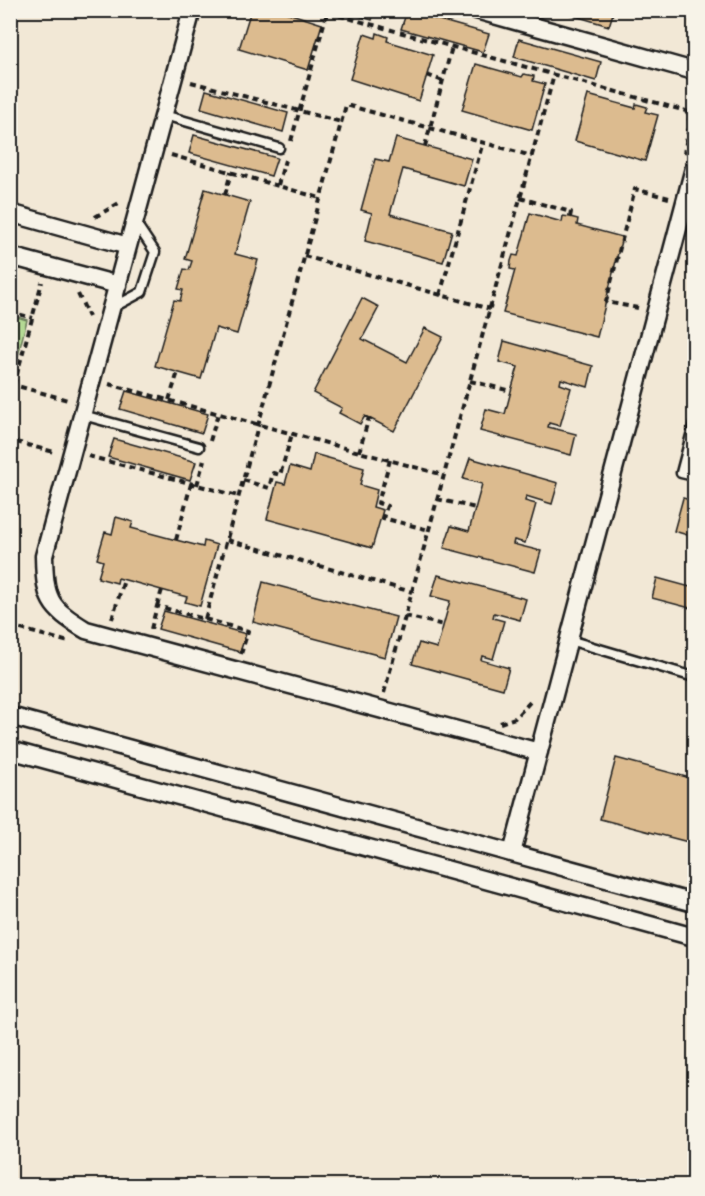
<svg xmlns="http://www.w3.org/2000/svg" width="705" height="1196" font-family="Mali,sans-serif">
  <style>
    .green { fill: #b4d994; stroke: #687a58; stroke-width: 1.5 }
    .building { fill: #dcbb8f; stroke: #1c1c1c; stroke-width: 1.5 }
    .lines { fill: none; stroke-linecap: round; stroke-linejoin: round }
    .lane-casing { stroke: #1c1c1c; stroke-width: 13 }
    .street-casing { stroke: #1c1c1c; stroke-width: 21 }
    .path { stroke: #1c1c1c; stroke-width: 4; stroke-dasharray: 6 4.5; stroke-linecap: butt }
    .lane { stroke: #f7f3e8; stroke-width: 8 }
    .street { stroke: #f7f3e8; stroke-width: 16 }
  </style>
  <rect width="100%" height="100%" fill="#f2e8d6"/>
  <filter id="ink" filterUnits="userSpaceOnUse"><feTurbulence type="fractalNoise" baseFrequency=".0167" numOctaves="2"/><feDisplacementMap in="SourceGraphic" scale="12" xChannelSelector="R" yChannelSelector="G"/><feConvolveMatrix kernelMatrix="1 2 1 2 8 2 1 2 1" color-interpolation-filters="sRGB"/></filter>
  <g filter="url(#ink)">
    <path class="green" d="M11 315 27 320 12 379 10 378Z"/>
    <path class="building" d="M251 10H279L322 24 308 70 239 49Z
      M340 10H375L372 20Z
      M555 10H614L609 26Z
      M407 11 489 34 483 52 401 29Z
      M377 33 388 37 387 41 433 55 419 101 350 79 364 34 376 38Z
      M519 39 601 62 596 81 514 57Z
      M476 64 522 77 524 74 534 76 533 81 545 84 532 130 462 110Z
      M206 90 288 113 283 132 201 108Z
      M588 95 635 108 636 104 647 107 645 112 658 115 645 161 575 141Z
      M194 135 277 158 271 176 189 153Z
      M396 138 472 159 464 186 403 169 390 214 452 231 443 262 365 241 372 213 361 210 375 159 389 162Z
      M205 189 250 202 235 254 258 260 237 334 216 328 201 379 155 366 174 300 180 301 183 290 178 289 184 269 189 270 192 261 185 259Z
      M530 213 562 222 563 216 570 217 578 219 577 225 622 237 597 337 503 313 515 270 510 269 511 261 513 255 518 256Z
      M362 298 379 307 362 339 407 362 425 328 443 337 394 431 365 416 360 424 339 413 342 408 313 393Z
      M504 341 593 366 588 387 561 379 560 384 571 388 560 426 549 423 548 427 576 434 571 455 480 431 486 409 505 414 511 391 518 367 499 362Z
      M126 391 208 414 202 433 120 409Z
      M114 439 196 462 190 480 108 457Z
      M314 454 364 468 360 485 377 490 373 507 383 510 372 548 267 519 277 482 285 484 290 466 310 472Z
      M470 458 558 483 552 504 526 496 525 501 536 504 525 543 514 540 513 544 541 551 535 572 444 548 451 526 469 531 482 484 463 479Z
      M683 498 694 501V537L674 531Z
      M116 517 133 522 131 528 176 540 203 547 204 541 217 545 200 606 185 602 187 597 118 578 117 583 98 578 103 561 97 559 105 532 112 534Z
      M438 575 526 599 520 620 494 613 493 618 504 621 493 659 482 656 481 660 509 668 503 689 412 664 419 643 437 648 450 601 431 596Z
      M657 578 694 588V609L652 598Z
      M263 582 396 617 385 657 253 622Z
      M164 611 246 634 240 652 158 629Z
      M616 758 694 779 692 843 600 819Z"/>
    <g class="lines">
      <defs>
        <path id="lane" d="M164 115 279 148
          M112 308 142 292 155 252 135 222
          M83 415 199 447
          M694 424 681 473 694 476
          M569 640 694 677"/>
        <path id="street" d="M192 10 44 556C45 599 48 607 86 630L539 752
          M476 10 694 71
          M10 213 128 246
          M10 256 118 285
          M10 716 694 903
          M10 750 694 937
          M512 853 694 168"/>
      </defs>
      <use href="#lane" class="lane-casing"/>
      <use href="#street" class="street-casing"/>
      <path class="path" d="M319 10 686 111 690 122 684 153
        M427 75 443 81
        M191 82 341 122
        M291 141 327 13
        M425 146 452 47
        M171 155 320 198
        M10 171 14 172 10 182
        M278 185 285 160
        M225 195 231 172
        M520 198 571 212 570 217
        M95 217 119 203
        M304 256 490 309
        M78 294 89 317
        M440 295 483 142
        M638 308 606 302 635 189 669 198
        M10 312 33 318
        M470 381 511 391
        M10 384 68 400
        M109 384 444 475
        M14 385 42 282
        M169 400 178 372
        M10 441 17 443 10 467
        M210 441 218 414
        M16 442 54 452
        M359 452 369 417
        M88 456 238 496
        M390 460 378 503 387 506 383 518 429 530
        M243 480 269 488 273 473 280 475 292 434
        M197 485 204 460
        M437 499 476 508
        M176 540 191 484
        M227 540 412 592
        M157 606 162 590
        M405 616 444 625
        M112 619 124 580
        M205 619 346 105 532 156
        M10 626 69 642
        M151 629 157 606 248 631 241 654
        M384 693 554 75
        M500 723 515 718 532 700"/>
      <use href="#lane" class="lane"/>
      <use href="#street" class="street"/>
    </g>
  </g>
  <rect width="705" height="1196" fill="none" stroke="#f7f3e8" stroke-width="36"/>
  <rect x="18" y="18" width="669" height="1160" fill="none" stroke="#1c1c1c" stroke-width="2" filter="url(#ink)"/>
</svg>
